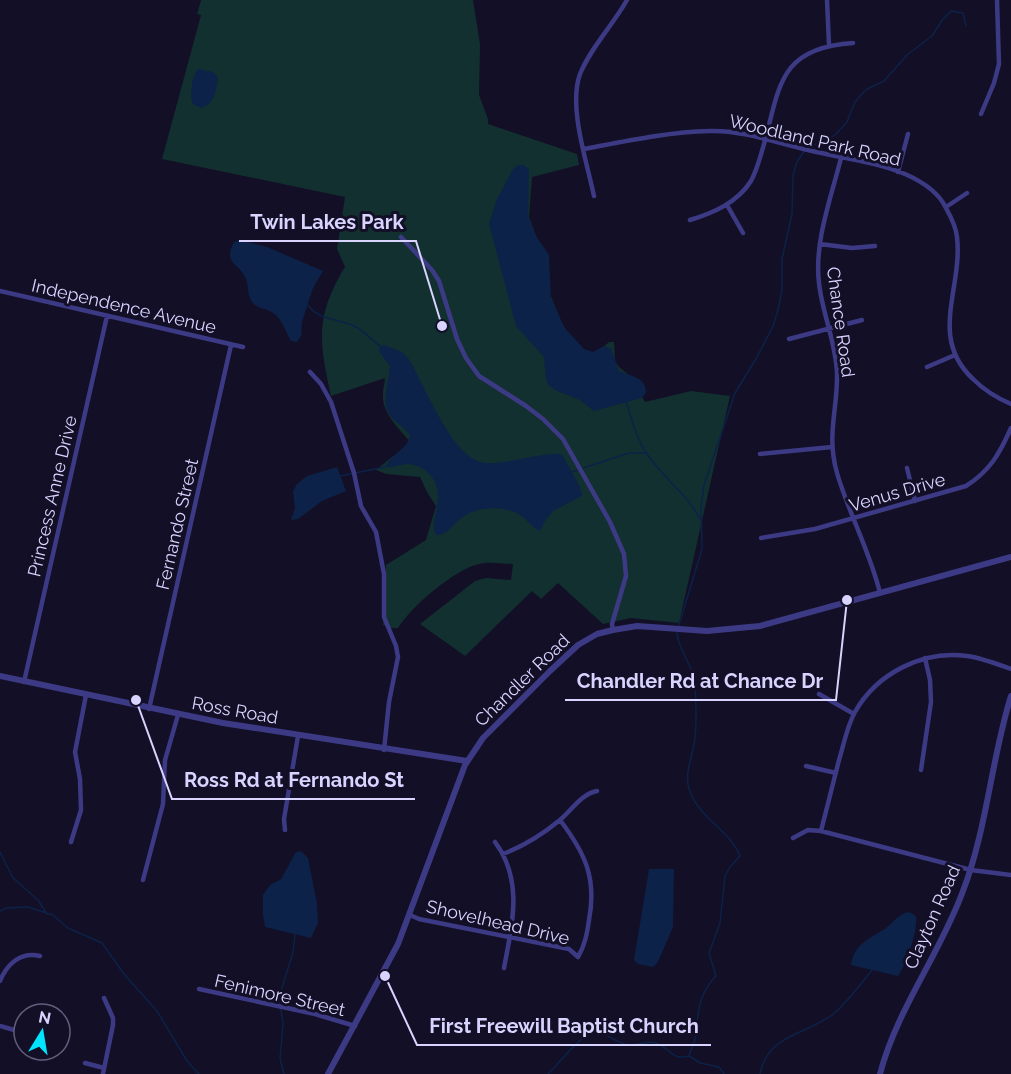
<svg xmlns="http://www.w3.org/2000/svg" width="1011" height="1074" font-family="Raleway,sans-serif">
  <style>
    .green { fill: #12302f }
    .water { fill: #0c2248 }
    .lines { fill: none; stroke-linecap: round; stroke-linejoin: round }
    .stream { stroke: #0c2248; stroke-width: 1.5 }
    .minor { stroke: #3d3a85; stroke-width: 4.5 }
    .tertiary { stroke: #3d3a85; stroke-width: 6 }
    .labels { text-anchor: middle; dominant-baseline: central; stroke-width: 6; stroke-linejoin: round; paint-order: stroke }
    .street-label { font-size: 18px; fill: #d9d4ff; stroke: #130f26 }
    .leader { fill: none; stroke: #d9d4ff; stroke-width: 2 }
    .callout-dot { fill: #d9d4ff; stroke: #130f26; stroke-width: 2 }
    .callout-label { font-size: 20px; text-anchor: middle; font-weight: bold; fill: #d9d4ff; stroke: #130f26; stroke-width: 6; stroke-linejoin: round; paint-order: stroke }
  </style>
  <rect width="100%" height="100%" fill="#130f26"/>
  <path class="green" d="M201 0H473L480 44 479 95 488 119V124L577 154 579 165 532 177 529 217 538 241 546 284 561 321 571 340 593 356 609 342H614L615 361 619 367 630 376 645 402 691 391 730 396 679 623 631 618 603 624 558 583 541 599 532 591 465 656 420 624 475 581 486 578 511 580 513 564C502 564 490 561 479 564 455 569 411 607 398 628H391L383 625 386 565 426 540 436 506 427 492 420 477 386 474 376 470 392 457 413 445C401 430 381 414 383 393 383 388 385 383 385 378L331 396C319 342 315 316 345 267L337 249 345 197 162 159 201 15 197 14Z"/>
  <path class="water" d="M198 69 213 72 218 77C217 89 214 105 201 108L193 104C189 96 192 76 198 69Z
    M518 165H523L529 169 528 215 536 236 549 255 551 298 564 327 584 349 593 352 604 346 611 349 619 371C631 377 646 376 646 393L642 398 594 411 580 400 555 390 548 385 546 379 544 357 516 326 489 224 497 199 513 169Z
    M240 240 267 247 323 271 313 288 302 322 301 336 297 342 291 341C285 331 283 320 273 313 267 308 257 309 252 302 247 295 249 286 246 279 240 263 222 264 234 242Z
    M384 345 402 352 408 358C425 384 452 461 486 463 511 464 535 453 560 454L563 456 580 487 582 496 553 511 545 521 540 531C530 527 525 515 514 512 498 506 477 507 463 517 453 523 449 535 436 535 427 519 451 493 427 472 422 467 416 465 409 464 401 464 394 468 386 467 390 454 407 450 410 436 406 428 399 425 393 419 379 405 389 383 390 366L379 351 380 346Z
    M337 467 346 491 322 501 298 519 291 520 295 508 293 491 297 484 307 476Z
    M301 851 308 858 317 904 318 923 311 938 265 927 263 914V895L270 885 281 879 296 852Z
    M649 869H674L673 927 658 962 653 967 638 964 634 960Z
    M909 912 916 916C918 930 907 964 898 976L851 965C854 943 870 939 886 928 894 922 899 913 909 912Z"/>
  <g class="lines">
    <path class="stream" d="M809 147 827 140 836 134 847 122 855 102 861 95 867 89 884 81 907 55 932 36 943 19 951 11 963 13 966 26
      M308 305C319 321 339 318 356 327 365 332 372 340 380 346
      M626 402C632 420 636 438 647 454 663 478 687 494 701 520
      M583 468 629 453H646
      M569 473 578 470
      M340 476 385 467
      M678 628 702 549 701 507 704 485 735 393 757 357 773 326 778 310 782 289V259L792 214 793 175 797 162 805 150
      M677 632C678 651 693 664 695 683 696 701 697 720 695 738 693 756 683 775 690 792 700 818 730 831 740 856L730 867 725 876 720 923 709 953 716 976C697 996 699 1012 695 1038 695 1045 690 1049 689 1056
      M0 852 13 878 38 900 47 914
      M0 911 6 908 28 907 53 915 68 928 102 943 124 974 157 1011 187 1061 199 1074
      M689 1056 700 1063 719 1067 724 1074
      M284 1074 280 1059 283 1023 279 998 293 952 295 935
      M548 1074C556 1066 586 1030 596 1030 601 1031 618 1044 629 1045 638 1046 648 1040 656 1043 670 1048 672 1061 689 1056
      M760 1074C767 1035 805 1035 832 1015 847 1003 860 985 872 970"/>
    <path class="minor" d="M827 0 829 45
      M981 114 994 83 999 64 997 0
      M584 149C626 141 667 132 710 131 743 130 776 143 808 150 840 158 874 161 905 174 921 181 938 191 946 208 951 217 956 227 957 237 963 289 928 337 973 379 984 390 997 398 1011 404
      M841 158C831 198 814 242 819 283 822 313 836 342 837 373 838 409 826 434 837 473 849 514 870 552 880 593
      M898 172 908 134
      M594 196C587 162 568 107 580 74 591 47 613 25 627 0
      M727 205 743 233
      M946 207 967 193
      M690 220C713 213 737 203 751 181 756 172 759 161 762 151 780 91 775 48 853 43
      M401 237 432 270 439 281 457 339 466 358 479 376 526 406 543 419 563 439 610 522 624 554 626 576 612 624 613 630
      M820 244 852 248 875 246
      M0 291 243 347
      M789 339 862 320
      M927 367 955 355
      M310 372 321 384 331 402 354 473 361 506 376 532 384 574V617L396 646 398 657 389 702 384 750
      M760 454 832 447
      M907 468 915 501
      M761 538 815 529 966 486C990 471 1000 453 1011 428
      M24 682 107 316
      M819 694 854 714
      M149 709 231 345
      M806 766 836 773
      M921 770 931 702 930 680 925 658
      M285 830 284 819 298 736
      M821 831C827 807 833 783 839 760 844 744 847 726 855 712 877 673 923 650 967 656 982 658 997 664 1011 669
      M793 838 808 830 821 831 971 870 1011 875
      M71 842 81 810 80 779 75 752 86 695
      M495 842C524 881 512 925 504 968
      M503 854C524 846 543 834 560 820 572 810 581 794 597 791
      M143 880 163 804 165 760 178 715
      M410 915 419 919 569 949 578 957C585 945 587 934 589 920 597 878 585 853 560 820
      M0 981C7 964 21 951 40 956
      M199 989 315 1014 355 1026
      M0 1026 14 1030
      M85 1063 104 1068
      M103 1074 113 1025V1018L104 998"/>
    <path class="tertiary" d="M0 676 223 723 467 761
      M328 1074 398 944 465 765 483 738 550 671 578 645 597 634 613 630 637 626 707 631 760 626 1011 557
      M880 1074C897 1009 940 954 963 891 987 829 991 760 1011 696"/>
  </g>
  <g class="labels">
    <g class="street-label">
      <text transform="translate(815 140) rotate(13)">Woodland Park Road</text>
      <text transform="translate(124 306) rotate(13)">Independence Avenue</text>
      <text transform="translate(841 322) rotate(82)">Chance Road</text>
      <text transform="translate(897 492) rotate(-16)">Venus Drive</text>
      <text transform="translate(52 496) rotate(-77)">Princess Anne Drive</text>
      <text transform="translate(177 524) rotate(-77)">Fernando Street</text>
      <text transform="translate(522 680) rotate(-44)">Chandler Road</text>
      <text transform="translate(235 710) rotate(10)">Ross Road</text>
      <text transform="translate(932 917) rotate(-66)">Clayton Road</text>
      <text transform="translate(498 922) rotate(13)">Shovelhead Drive</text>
      <text transform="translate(280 995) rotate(13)">Fenimore Street</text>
    </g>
  </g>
  <path class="leader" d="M442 326L416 241H239M847 600L836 700H565M136 700L172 799H415M385 976L417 1045H711"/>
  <g class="callout-dot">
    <circle cx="442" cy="326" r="6"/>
    <circle cx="847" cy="600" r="6"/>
    <circle cx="136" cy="700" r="6"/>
    <circle cx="385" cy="976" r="6"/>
  </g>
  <g class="callout-label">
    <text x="327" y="229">Twin Lakes Park</text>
    <text x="700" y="688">Chandler Rd at Chance Dr</text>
    <text x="294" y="787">Ross Rd at Fernando St</text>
    <text x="564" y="1033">First Freewill Baptist Church</text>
  </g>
  <g transform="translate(42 1032) rotate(11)"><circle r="28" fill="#130f26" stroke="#625e7d" stroke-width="1.5"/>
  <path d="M0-4.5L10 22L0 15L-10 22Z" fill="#00e5ff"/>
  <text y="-9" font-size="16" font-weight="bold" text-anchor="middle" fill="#d9d4ff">N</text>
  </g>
</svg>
